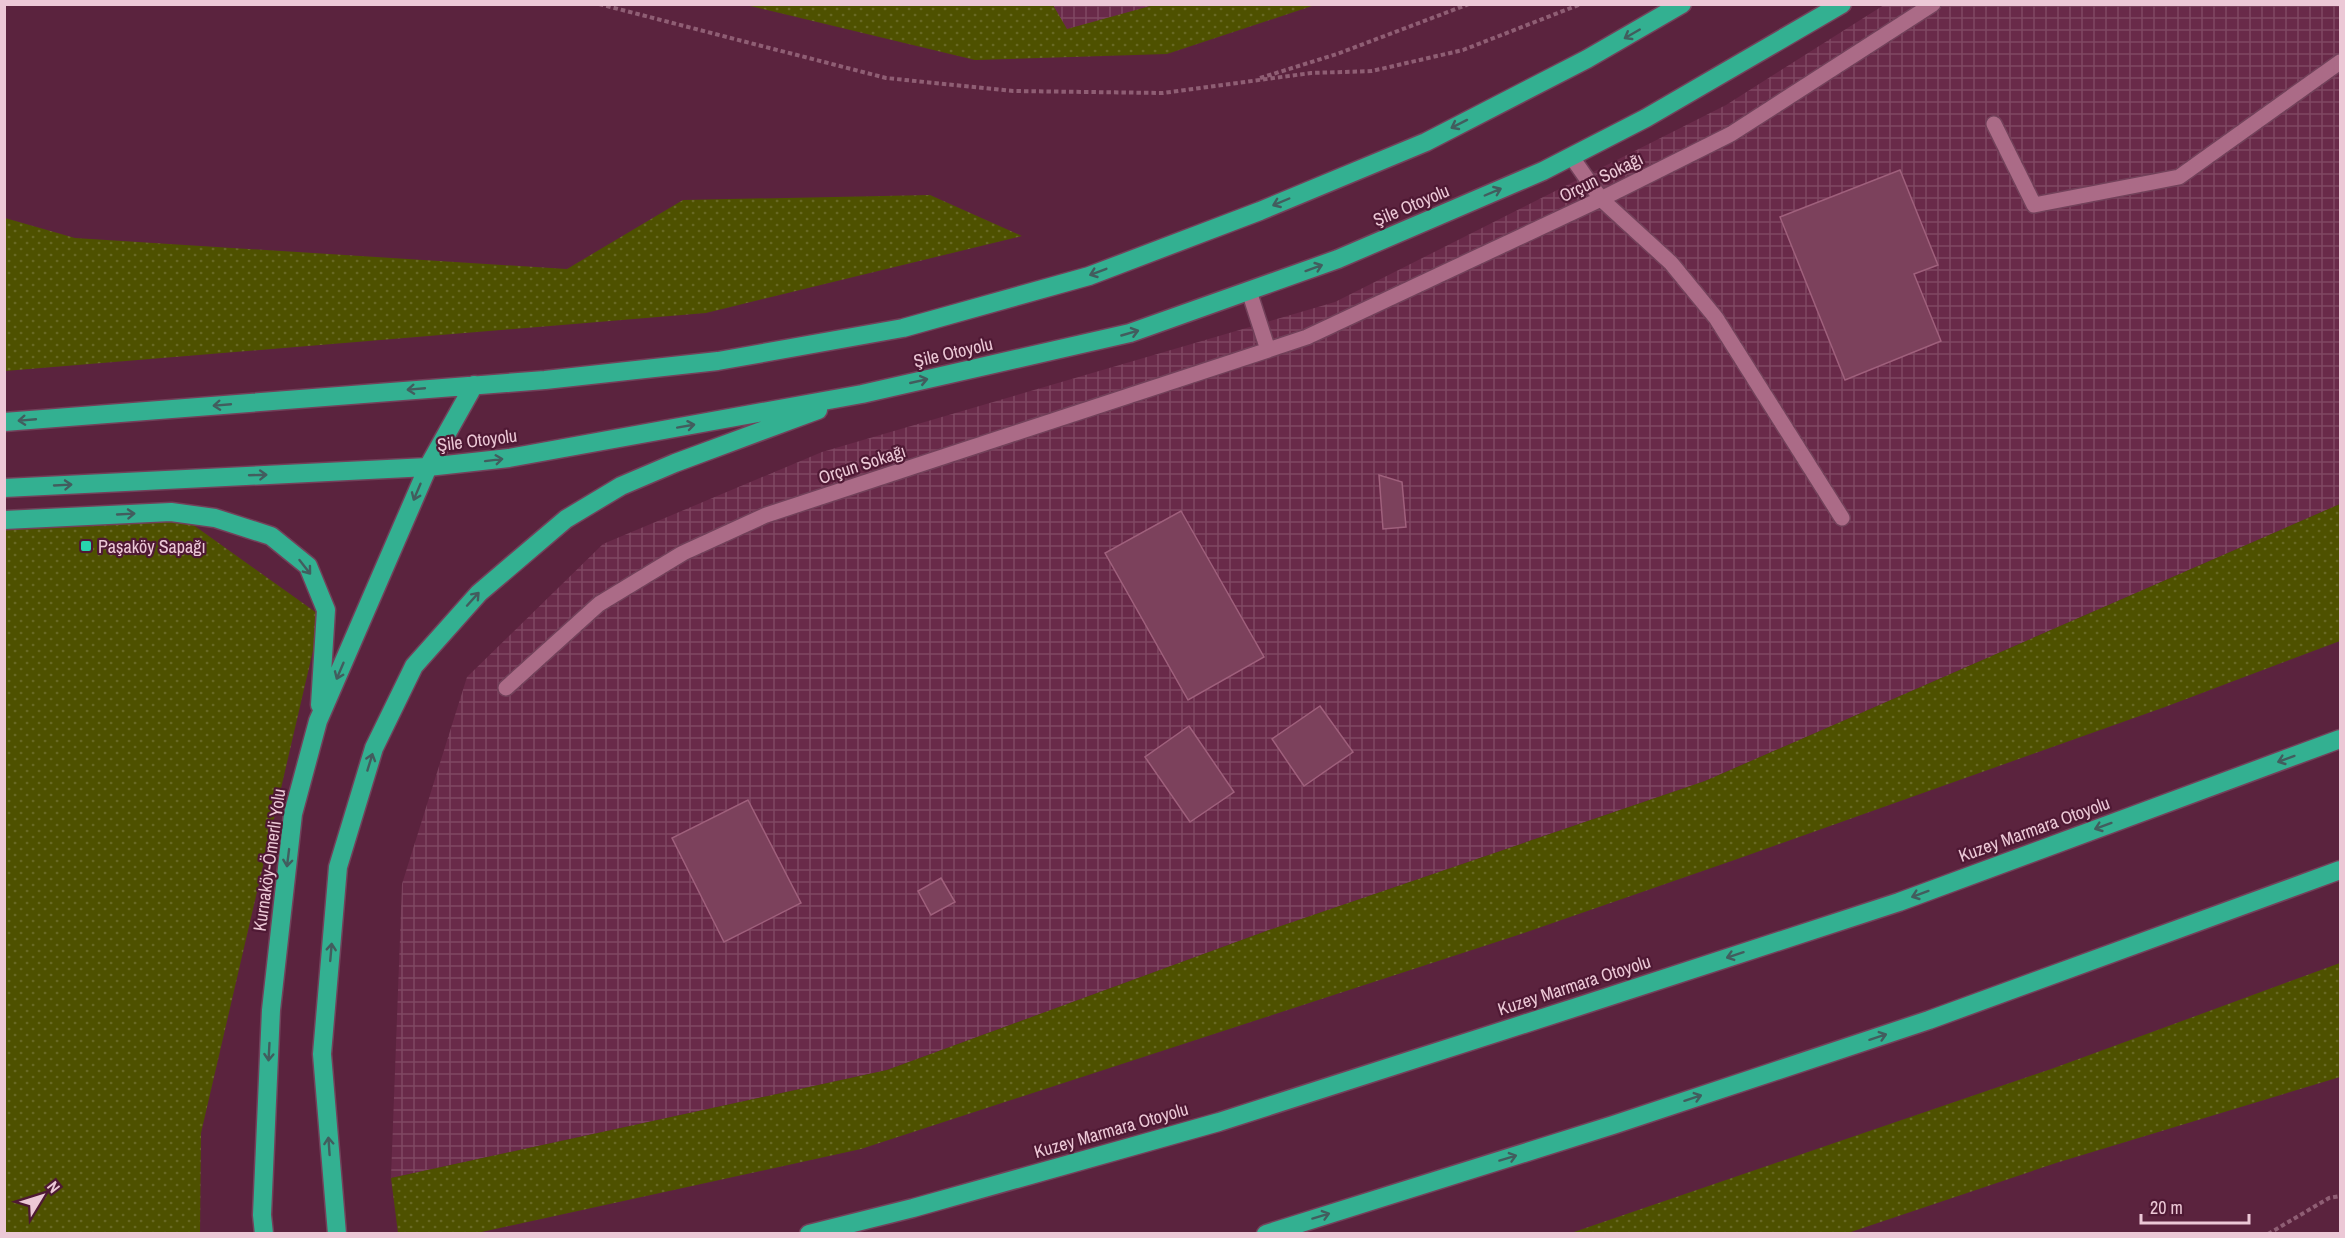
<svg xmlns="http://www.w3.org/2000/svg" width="2345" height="1238" font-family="'Archivo Narrow',sans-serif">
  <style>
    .industrial { fill: url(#industrial-grid) }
    .grass { fill: url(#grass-dots) }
    .building { fill: #7c415c; stroke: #9f607c; stroke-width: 1.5 }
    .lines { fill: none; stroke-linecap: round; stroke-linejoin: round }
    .minor-casing { stroke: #72415a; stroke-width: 18 }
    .highway-casing { stroke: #72415a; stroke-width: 21 }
    .path { stroke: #8f5e74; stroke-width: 4; stroke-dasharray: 4.5 3; stroke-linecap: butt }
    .minor { stroke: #ab6b87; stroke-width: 15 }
    .highway { stroke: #33b091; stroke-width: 18 }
    .oneway { stroke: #425d5e }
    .poi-dot { fill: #27d5ad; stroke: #4f1934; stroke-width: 2 }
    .labels { text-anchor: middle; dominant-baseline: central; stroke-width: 4.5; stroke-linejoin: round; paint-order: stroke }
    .street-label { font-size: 18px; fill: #ecc8d6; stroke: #4f1934 }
    .poi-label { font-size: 18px; fill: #ecc8d6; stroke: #4f1934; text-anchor: start }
  </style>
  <defs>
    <pattern id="industrial-grid" width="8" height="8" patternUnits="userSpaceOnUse" patternTransform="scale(1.5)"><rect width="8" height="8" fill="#692a49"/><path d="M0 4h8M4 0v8" fill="none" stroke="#7f4762"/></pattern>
    <pattern id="grass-dots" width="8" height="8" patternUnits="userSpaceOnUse" patternTransform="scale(1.5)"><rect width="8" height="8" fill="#4e5100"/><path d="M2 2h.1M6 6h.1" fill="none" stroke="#686924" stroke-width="1.8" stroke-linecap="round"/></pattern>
  </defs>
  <rect width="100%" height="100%" fill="#5b233e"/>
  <path class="industrial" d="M1053 5H1154L1066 30Z
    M1884 5H2340V504L1705 781 1269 930 887 1070 391 1178 402 884 467 677 603 544 822 452 1335 302 1726 105Z"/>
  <path class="grass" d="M746 5H1053L1067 29 1154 5H1315L1167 54 975 60Z
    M930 195 1022 236 706 313 5 371V218L75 238 567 269 683 200Z
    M2340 504V641L2165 707 1743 857 1518 935 861 1149 477 1233H398L391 1178 887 1070 1269 930 1705 781Z
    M178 514 321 616 201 1133 200 1233 5 1234V527Z
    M2340 963V1077L2056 1163 1848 1233H1571L2054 1068Z"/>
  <path class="building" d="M1900 170 1938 265 1914 274 1941 341 1845 380 1780 217Z
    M1379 475 1402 482 1406 527 1383 529Z
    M1181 511 1264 657 1188 700 1105 553Z
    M1320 706 1353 752 1304 786 1272 739Z
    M1189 726 1234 792 1190 822 1145 757Z
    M748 800 801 903 724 942 672 838Z
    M941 878 955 902 931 915 918 891Z"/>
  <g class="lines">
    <defs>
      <path id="minor" d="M1994 124 2034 205 2179 177 2340 62
        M1571 156 1601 199 1671 263 1716 318 1842 518
        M1249 291 1268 350 1307 337 1601 199 1731 134 1933 4
        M506 688 599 604 683 553 766 515 1268 350"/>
      <path id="highway" d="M4 422 545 380 718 361 903 328 1089 276 1260 211 1426 142 1587 59 1682 4
        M4 488 428 467 509 458 862 394 1130 333 1338 259 1543 171 1646 118 1842 4
        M4 520 171 512 215 518 271 536 308 566 326 610 320 705
        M264 1234 262 1215 271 1010 293 814 318 721 428 467 474 385
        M337 1234 322 1054 338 867 374 748 414 666 479 593 566 519 621 486 675 463 818 410
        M809 1234 913 1208 1219 1122 1586 1004 1899 902 2340 739
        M1266 1234 1613 1125 1929 1020 2340 870"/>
    </defs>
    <use href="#minor" class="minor-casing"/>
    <use href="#highway" class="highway-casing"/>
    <path class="path" d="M599 4 886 78 1013 91 1163 93 1311 73 1372 71 1463 50 1581 4
      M1260 78 1337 54 1469 4
      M2268 1234 2329 1198 2340 1196"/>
    <use href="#minor" class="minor"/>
    <use href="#highway" class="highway"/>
  </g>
  <defs><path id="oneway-shaft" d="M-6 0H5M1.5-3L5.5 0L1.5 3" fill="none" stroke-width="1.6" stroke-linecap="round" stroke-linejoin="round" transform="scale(1.5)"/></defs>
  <g class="oneway">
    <use href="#oneway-shaft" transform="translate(1632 34) rotate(150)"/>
    <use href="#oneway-shaft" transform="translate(1459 124) rotate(153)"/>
    <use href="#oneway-shaft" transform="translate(1493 192) rotate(-23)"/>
    <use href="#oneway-shaft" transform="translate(1281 202) rotate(157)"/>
    <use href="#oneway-shaft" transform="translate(1314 268) rotate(-20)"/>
    <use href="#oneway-shaft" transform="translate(1098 272) rotate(159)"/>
    <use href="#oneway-shaft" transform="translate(1130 333) rotate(-16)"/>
    <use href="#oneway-shaft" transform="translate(919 381) rotate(-13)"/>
    <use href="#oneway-shaft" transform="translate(416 389) rotate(175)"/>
    <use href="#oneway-shaft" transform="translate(222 405) rotate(175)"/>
    <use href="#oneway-shaft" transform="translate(27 420) rotate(175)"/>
    <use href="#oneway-shaft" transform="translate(686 426) rotate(-10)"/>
    <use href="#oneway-shaft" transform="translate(494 460) rotate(-7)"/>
    <use href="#oneway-shaft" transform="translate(258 475) rotate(-2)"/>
    <use href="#oneway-shaft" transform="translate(63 485) rotate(-3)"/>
    <use href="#oneway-shaft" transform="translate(417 492) rotate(113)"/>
    <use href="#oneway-shaft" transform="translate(126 514) rotate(-3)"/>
    <use href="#oneway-shaft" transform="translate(305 567) rotate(52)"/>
    <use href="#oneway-shaft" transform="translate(473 599) rotate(-48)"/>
    <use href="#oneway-shaft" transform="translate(340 671) rotate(113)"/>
    <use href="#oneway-shaft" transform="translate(2286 759) rotate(160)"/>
    <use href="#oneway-shaft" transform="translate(370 762) rotate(-73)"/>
    <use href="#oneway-shaft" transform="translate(2103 826) rotate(160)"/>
    <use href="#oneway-shaft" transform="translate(288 858) rotate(97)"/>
    <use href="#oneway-shaft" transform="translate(1920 894) rotate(160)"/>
    <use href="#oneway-shaft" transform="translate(331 952) rotate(-85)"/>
    <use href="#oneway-shaft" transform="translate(1735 955) rotate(162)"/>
    <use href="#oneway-shaft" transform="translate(1878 1037) rotate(-18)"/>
    <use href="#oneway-shaft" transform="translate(269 1052) rotate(93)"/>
    <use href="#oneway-shaft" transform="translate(1693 1098) rotate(-18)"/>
    <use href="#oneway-shaft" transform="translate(329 1146) rotate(-94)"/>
    <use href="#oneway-shaft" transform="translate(1508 1158) rotate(-17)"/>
    <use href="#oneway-shaft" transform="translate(1321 1216) rotate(-17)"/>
  </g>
  <rect class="poi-dot" x="80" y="540" width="12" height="12" rx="3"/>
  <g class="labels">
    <g class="street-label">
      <text transform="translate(1601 177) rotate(-26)">Orçun Sokağı</text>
      <text transform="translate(1411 205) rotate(-23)">Şile Otoyolu</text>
      <text transform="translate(953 352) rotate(-13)">Şile Otoyolu</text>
      <text transform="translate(477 440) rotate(-7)">Şile Otoyolu</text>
      <text transform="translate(862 464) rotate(-18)">Orçun Sokağı</text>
      <text transform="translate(2034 829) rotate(-20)">Kuzey Marmara Otoyolu</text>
      <text transform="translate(269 860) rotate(-82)">Kurnaköy-Ömerli Yolu</text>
      <text transform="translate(1574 985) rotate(-18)">Kuzey Marmara Otoyolu</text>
      <text transform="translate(1111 1130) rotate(-16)">Kuzey Marmara Otoyolu</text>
    </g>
    <g class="poi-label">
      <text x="98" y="546">Paşaköy Sapağı</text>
    </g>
  </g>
  <rect width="2345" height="1238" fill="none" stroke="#ecc8d6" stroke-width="12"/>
  <g transform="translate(42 1196) rotate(52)" stroke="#4f1934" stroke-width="4.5" paint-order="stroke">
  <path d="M0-4.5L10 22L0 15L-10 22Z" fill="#ecc8d6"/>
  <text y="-9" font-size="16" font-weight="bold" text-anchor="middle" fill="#ecc8d6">N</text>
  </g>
  <path d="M2141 1214v9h108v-9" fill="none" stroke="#ecc8d6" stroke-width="3"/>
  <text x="2150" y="1214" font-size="18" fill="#ecc8d6" stroke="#4f1934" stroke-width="4.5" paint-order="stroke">20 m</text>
</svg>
